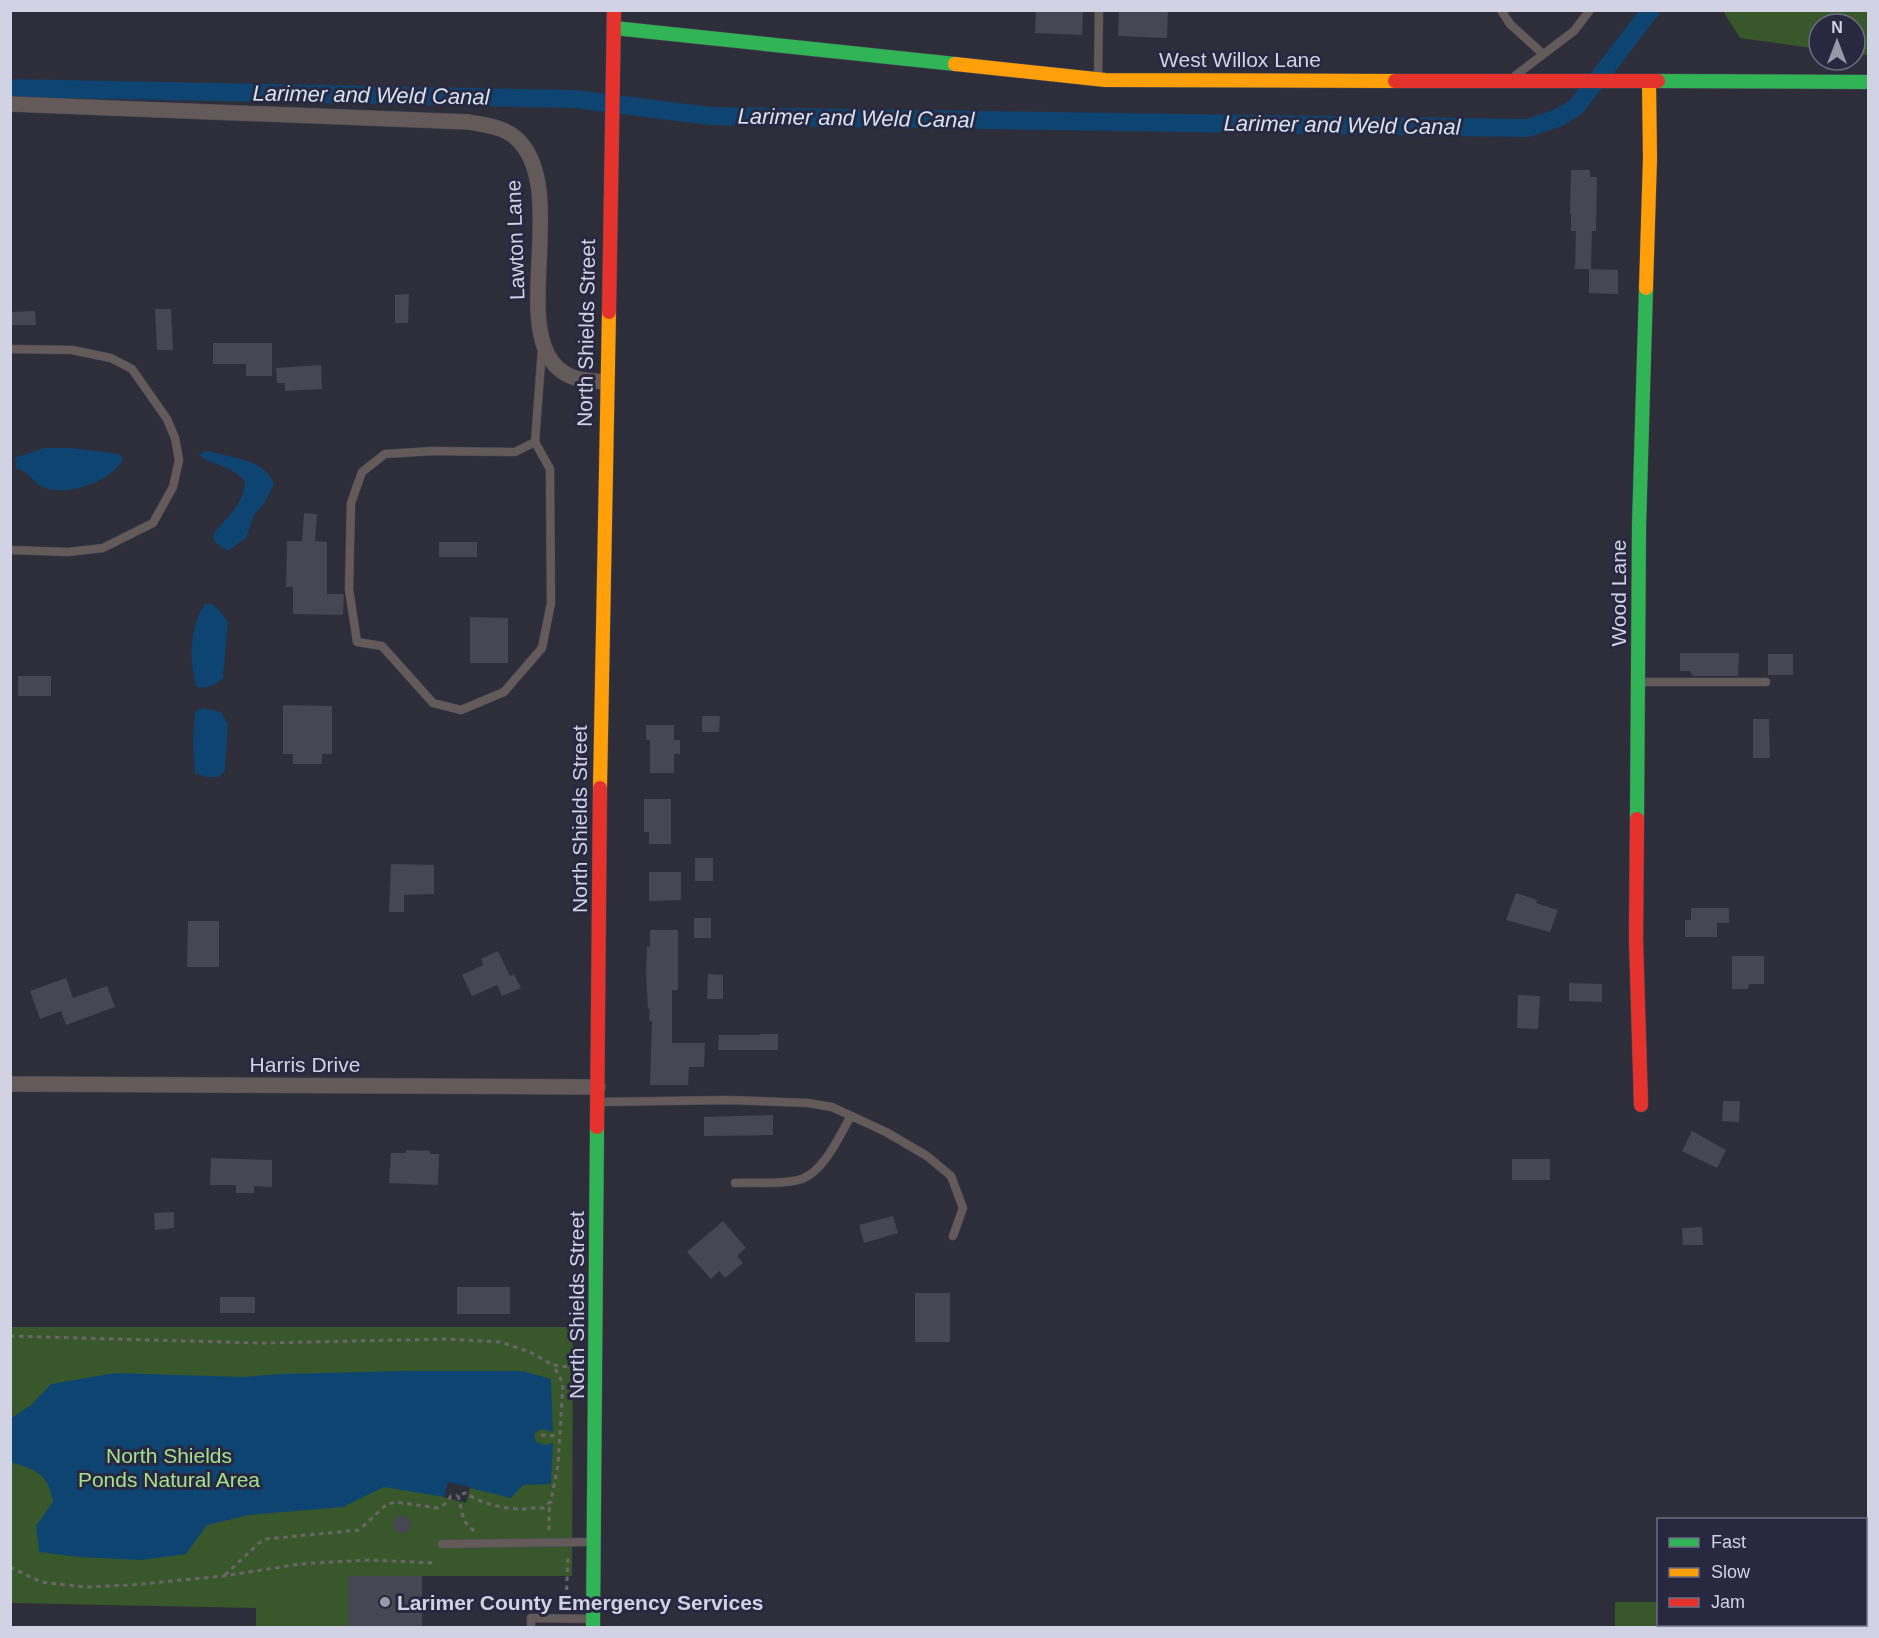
<svg xmlns="http://www.w3.org/2000/svg" width="1879" height="1638" font-family="Arial,sans-serif">
  <style>
    .green { fill: #38582b }
    .water { fill: #0e4471 }
    .pier { fill: #2e2e3b }
    .lines { fill: none; stroke-linecap: round; stroke-linejoin: round }
    .canal { stroke: #0e4471; stroke-width: 18 }
    .building { fill: #474753 }
    .lane-casing { stroke: #494955; stroke-width: 9 }
    .street-casing { stroke: #494955; stroke-width: 16 }
    .fast-casing { stroke: #494955; stroke-width: 15 }
    .slow-casing { stroke: #494955; stroke-width: 15 }
    .jam-casing { stroke: #494955; stroke-width: 15 }
    .path { stroke: #6b6568; stroke-width: 3; stroke-dasharray: 4.5 4.5; stroke-linecap: butt }
    .lane { stroke: #645a5a; stroke-width: 8 }
    .street { stroke: #645a5a; stroke-width: 15 }
    .fast { stroke: #30b455; stroke-width: 14 }
    .slow { stroke: #ff9f0a; stroke-width: 14 }
    .jam { stroke: #e5322d; stroke-width: 14 }
    .poi-dot { fill: #9899a8; stroke: #282841; stroke-width: 2 }
    .labels { text-anchor: middle; dominant-baseline: central; stroke-width: 6; stroke-linejoin: round; paint-order: stroke }
    .street-label { font-size: 21px; fill: #d1d2e3; stroke: #282841 }
    .park-label { font-size: 21px; fill: #a4e08b; stroke: #282841 }
    .poi-label { font-size: 21px; font-weight: bold; fill: #d1d2e3; stroke: #282841; text-anchor: start }
    .water-label { font-size: 22px; font-style: italic; fill: #d4e2f1; stroke: #282841 }
  </style>
  <rect width="100%" height="100%" fill="#2e2e3b"/>
  <path class="green" d="M1723 11H1868V55L1855 54V24H1819V49L1740 38Z
    M11 1327H573L572 1576H348V1628L256 1627V1608L11 1603Z
    M1615 1602H1658V1624H1866V1602H1868V1627H1615Z"/>
  <path class="water" d="M45 448H71L119 454 123 459C113 481 65 498 43 487 32 482 28 470 16 469L15 458Z
    M209 451C233 459 263 458 274 484L265 502 254 515 246 538 228 551 216 543 213 538 214 533C228 516 244 504 245 481 232 466 214 466 199 455L203 452Z
    M205 604H212L220 611 228 622 223 678C215 685 208 689 197 687 188 662 190 626 205 604Z
    M202 708 221 712 228 725 225 770 219 777H206L195 773 193 742 195 712Z
    M402 1371H523L551 1379 553 1432 541 1429 534 1434 536 1442 546 1445 553 1443 551 1484 523 1485 511 1498 470 1488 466 1503 444 1497 384 1487 343 1507 249 1515 207 1525 186 1554 142 1560 79 1557 39 1552 36 1526 53 1502C48 1473 36 1470 11 1462L10 1419 31 1405 51 1384 115 1373 242 1377 281 1374Z"/>
  <path class="pier" d="M448 1482 470 1487 466 1503 444 1497Z"/>
  <g class="lines">
    <path class="canal" d="M10 88 575 99 710 116 1528 128 1558 118 1576 107 1651 10"/>
  </g>
  <path class="building" d="M1036 10H1083L1082 35 1035 33Z
    M1119 10H1168L1167 38 1118 36Z
    M1571 170H1590V177H1597L1596 231H1592L1591 269 1618 270V294L1589 293V269H1575L1576 231H1571V213H1570Z
    M409 294 408 323H395V295Z
    M155 309H171L173 350H157Z
    M35 311 36 325H10V312Z
    M213 343H272V376H246V364H213Z
    M321 365 322 389 285 391V383H277L276 368Z
    M304 513 317 514 315 541 327 542V594H344L343 615 293 614V587H286L287 541H302Z
    M439 542H477V557H439Z
    M470 617 508 618V663H470Z
    M1680 653H1739L1738 676H1693L1690 671H1680Z
    M1768 654H1793V675H1768Z
    M18 676H51V696H18Z
    M283 705 332 706V754H322V764H293V754H283Z
    M702 716H720L719 732H702Z
    M1753 719H1769L1770 758H1753Z
    M646 725H674V740H680V754H674V773H650V740H646Z
    M644 799H671V844H649V832H644Z
    M695 858H713V881H695Z
    M391 864 434 865V894L404 895V912H389Z
    M649 872H681V900L649 901Z
    M1516 893 1537 900 1536 903 1558 910 1550 932 1506 920Z
    M1691 908H1729V923H1717V937H1685V920H1691Z
    M694 918H711V938H694Z
    M188 921H219V967H187Z
    M650 930H678V990H672V1043H705L704 1067H689L688 1085H650L652 1021H649L650 1009H648L646 973 647 947H650Z
    M498 951 510 976 514 974 521 988 502 996 497 985 472 996 462 975 483 965 481 959Z
    M1732 956H1764V984H1749L1748 989H1732Z
    M708 974 723 975V999H707Z
    M66 978 73 998 107 986 115 1007 66 1025 61 1011 40 1019 30 991Z
    M1569 983 1602 984V1002L1569 1001Z
    M1518 995 1540 996 1538 1029 1517 1028Z
    M760 1034H778V1050H718L719 1035H760Z
    M1723 1101H1740L1739 1122 1722 1121Z
    M773 1115V1135L704 1136V1117Z
    M1692 1131 1726 1150 1717 1168 1682 1151Z
    M406 1150 430 1151V1154H439L438 1185 389 1183 391 1153H406Z
    M211 1158 272 1160V1187L254 1186V1193H236V1185H210Z
    M1512 1159H1550V1180H1512Z
    M174 1212V1228L155 1230 154 1213Z
    M893 1216 898 1233 864 1243 859 1225Z
    M723 1221 746 1248 737 1256 743 1263 725 1278 719 1271 711 1279 687 1252Z
    M1702 1227 1703 1245H1683L1682 1228Z
    M457 1287H510V1314H457Z
    M915 1293H950V1342H915Z
    M220 1297H255V1313H220Z
    M398 1515 408 1517 412 1526 406 1533 396 1532 393 1523Z
    M348 1576H422V1628H348Z"/>
  <g class="lines">
    <defs>
      <path id="lane" d="M1501 10 1510 24 1543 54
        M1516 75 1574 31 1590 10
        M1098 78 1099 10
        M10 349 72 350 111 358 132 369 167 419 175 438 179 460 173 487 153 523 103 548 68 552 10 550
        M535 442 550 469 551 603 542 648 504 692 461 710 433 703 382 646 357 642 349 589 351 503 362 472 385 454 433 451 515 452 535 442 542 349
        M1640 682H1766
        M600 1102 728 1100 808 1103 832 1107 886 1132 927 1156 951 1176 963 1208 953 1236
        M735 1183C756 1182 782 1185 802 1179 825 1170 839 1136 851 1116
        M442 1544 590 1542
        M531 1628V1618L592 1619"/>
      <path id="street" d="M10 104 469 122C485 125 504 127 516 138 574 190 501 346 570 376 581 381 595 381 606 382
        M10 1084 598 1087"/>
      <path id="fast" d="M614 28 955 64
        M1658 81 1868 82
        M1637 819 1639 527 1646 288
        M593 1628 597 1127"/>
      <path id="slow" d="M955 64 1105 80 1395 81
        M1646 288 1650 158 1649 82
        M600 788 609 312"/>
      <path id="jam" d="M1395 81H1658
        M609 312 614 10
        M1637 819 1636 939 1641 1105
        M597 1127 600 788"/>
    </defs>
    <use href="#lane" class="lane-casing"/>
    <use href="#street" class="street-casing"/>
    <use href="#fast" class="fast-casing"/>
    <use href="#slow" class="slow-casing"/>
    <use href="#jam" class="jam-casing"/>
    <path class="path" d="M10 1336 261 1343 447 1339 500 1342 530 1352 553 1365 570 1367
      M541 1435 559 1436
      M549 1530V1512L551 1501
      M474 1531 464 1521 458 1495 466 1493C482 1504 504 1509 523 1509 530 1509 535 1507 543 1508L551 1501 558 1465 563 1383 553 1365
      M10 1567 41 1582 85 1587 132 1585 223 1576 300 1564 369 1560 435 1563
      M225 1575 259 1543 266 1539 359 1530 387 1504 396 1502 438 1508 445 1504 451 1496 457 1495
      M566 1608 568 1554"/>
    <use href="#lane" class="lane"/>
    <use href="#street" class="street"/>
    <use href="#fast" class="fast"/>
    <use href="#slow" class="slow"/>
    <use href="#jam" class="jam"/>
  </g>
  <circle class="poi-dot" cx="385" cy="1602" r="6"/>
  <g class="labels">
    <g class="street-label">
      <text x="1240" y="59">West Willox Lane</text>
      <text transform="translate(515 240) rotate(-92)">Lawton Lane</text>
      <text transform="translate(586 333) rotate(-89)">North Shields Street</text>
      <text transform="translate(1618 593) rotate(-90)">Wood Lane</text>
      <text transform="translate(579 819) rotate(-90)">North Shields Street</text>
      <text x="305" y="1064">Harris Drive</text>
      <text transform="translate(576 1305) rotate(-90)">North Shields Street</text>
    </g>
    <g class="park-label">
      <text x="169" y="1455">North Shields<tspan x="169" dy="24">Ponds Natural Area</tspan></text>
    </g>
    <g class="poi-label">
      <text x="397" y="1602">Larimer County Emergency Services</text>
    </g>
    <g class="water-label">
      <text transform="translate(371 95) rotate(1)">Larimer and Weld Canal</text>
      <text transform="translate(856 118) rotate(1)">Larimer and Weld Canal</text>
      <text transform="translate(1342 125) rotate(1)">Larimer and Weld Canal</text>
    </g>
  </g>
  <rect width="1879" height="1638" fill="none" stroke="#d1d2e3" stroke-width="24"/>
  <rect x="1657" y="1518" width="210" height="108" fill="#282841" stroke="#6c6c82" stroke-width="1.5"/>
  <rect x="1669" y="1538" width="30" height="9" fill="#30b455" stroke="#6c6c82" stroke-width="1.5"/>
  <text x="1711" y="1548" font-size="18" fill="#d1d2e3">Fast</text>
  <rect x="1669" y="1568" width="30" height="9" fill="#ff9f0a" stroke="#6c6c82" stroke-width="1.5"/>
  <text x="1711" y="1578" font-size="18" fill="#d1d2e3">Slow</text>
  <rect x="1669" y="1598" width="30" height="9" fill="#e5322d" stroke="#6c6c82" stroke-width="1.5"/>
  <text x="1711" y="1608" font-size="18" fill="#d1d2e3">Jam</text>
  <g transform="translate(1837 42)"><circle r="28" fill="#282841" stroke="#6c6c82" stroke-width="1.5"/>
  <path d="M0-4.5L10 22L0 15L-10 22Z" fill="#9899a8"/>
  <text y="-9" font-size="16" font-weight="bold" text-anchor="middle" fill="#d1d2e3">N</text>
  </g>
</svg>
